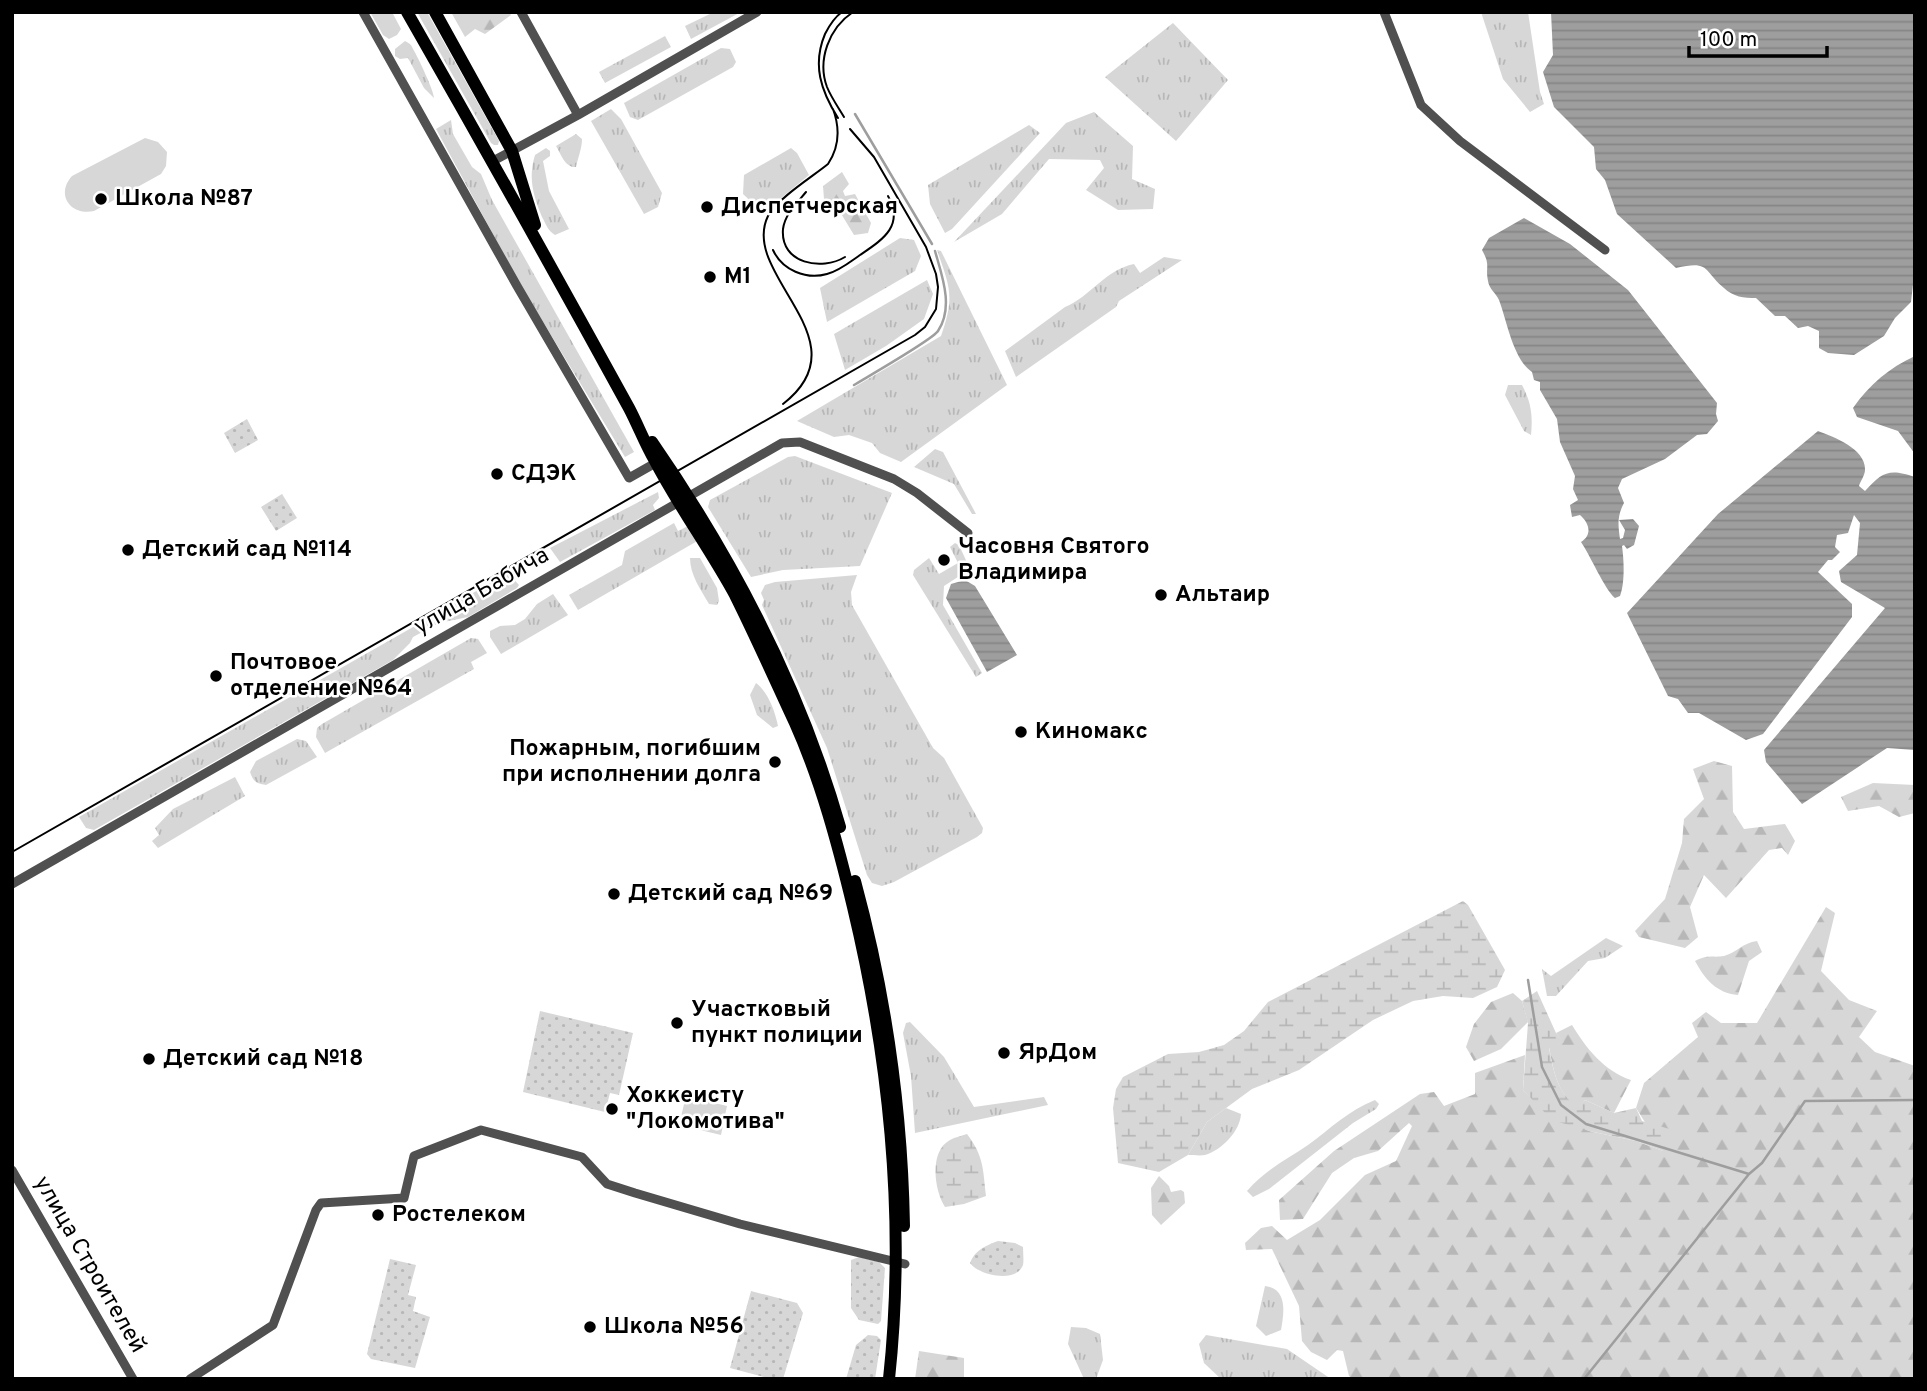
<svg xmlns="http://www.w3.org/2000/svg" width="1927" height="1391" font-family="Overpass,sans-serif">
  <style>
    .grass { fill: url(#grass-tufts) }
    .forest { fill: url(#forest-firs) }
    .wetland { fill: url(#wetland-marsh) }
    .park { fill: url(#park-dots) }
    .garden { fill: #d7d7d7 }
    .water { fill: url(#water-rules) }
    .lines { fill: none; stroke-linecap: round; stroke-linejoin: round }
    .stream { stroke: #9e9e9e; stroke-width: 2.5 }
    .minor { stroke: #505050; stroke-width: 9 }
    .major { stroke: #000; stroke-width: 12 }
    .tram { stroke: #000; stroke-width: 2 }
    .poi-dot { fill: #000; stroke: #fff; stroke-width: 2.5 }
    .labels { text-anchor: middle; dominant-baseline: central; stroke-width: 5; stroke-linejoin: round; paint-order: stroke }
    .poi-label { font-size: 23px; font-weight: bold; fill: #000; stroke: #fff; text-anchor: start }
    .street-label { font-size: 23px; fill: #000; stroke: #fff }
  </style>
  <defs>
    <pattern id="grass-tufts" width="24" height="20" patternUnits="userSpaceOnUse" patternTransform="scale(1.75)"><rect width="24" height="20" fill="#d7d7d7"/><path d="M3 7l-1-3M5 7V3M7 7l1-3M15 17l-1-3M17 17v-4M19 17l1-3" fill="none" stroke="#b7b7b7"/></pattern>
    <pattern id="forest-firs" width="22" height="20" patternUnits="userSpaceOnUse" patternTransform="scale(1.75)"><rect width="22" height="20" fill="#d7d7d7"/><path d="M5 1l3.5 6h-7zM16 11l3.5 6h-7z" fill="#b7b7b7"/></pattern>
    <pattern id="wetland-marsh" width="20" height="14" patternUnits="userSpaceOnUse" patternTransform="scale(1.75)"><rect width="20" height="14" fill="#d7d7d7"/><path d="M1 5h8M5 5V1M11 12h8M15 12V8" fill="none" stroke="#b7b7b7"/></pattern>
    <pattern id="park-dots" width="8" height="8" patternUnits="userSpaceOnUse" patternTransform="scale(1.75)"><rect width="8" height="8" fill="#d7d7d7"/><path d="M2 2h.1M6 6h.1" fill="none" stroke="#b7b7b7" stroke-width="1.8" stroke-linecap="round"/></pattern>
    <pattern id="water-rules" width="6" height="5" patternUnits="userSpaceOnUse" patternTransform="scale(1.75)"><rect width="6" height="5" fill="#9e9e9e"/><path d="M0 2.5h6" fill="none" stroke="#868686"/></pattern>
  </defs>
  <rect width="100%" height="100%" fill="#fff"/>
  <path class="grass" d="M370 12H392L401 29 397 35 389 39 383 35Z
    M417 12H427L499 141 498 145H494L491 143Z
    M714 12H741L691 39 685 26Z
    M1481 12H1528L1540 92 1544 104 1530 112 1503 79Z
    M1173 23 1228 80 1176 141 1105 77Z
    M665 36 671 47 605 83 599 72Z
    M405 41C410 44 411 44 413 49 418 57 434 91 434 98L424 88 408 58 400 59 395 56V49Z
    M721 48 730 49 736 62 733 67 638 120 630 117 624 103Z
    M611 109 621 119 662 193 658 207 644 214 591 121Z
    M1094 112 1133 146 1132 179 1155 189 1153 209 1118 210 1086 190 1104 168 1100 160 1049 159 1002 214 954 242 1066 123Z
    M451 120 453 134 472 167 481 174 492 200 634 452 625 457 520 284 436 129Z
    M1029 125 1040 133 952 229 945 233 930 204 928 185Z
    M576 134 582 139C582 148 578 158 576 167 565 168 561 154 556 146Z
    M546 148 550 151V156L543 161 549 191 569 229 555 235C548 231 546 224 542 217 533 195 528 178 535 155Z
    M791 148 797 153 809 175 763 213 743 194 744 175Z
    M900 238 914 240 921 256 915 271 827 322 820 288Z
    M937 250 941 251 1007 385 901 462 880 453 872 443 849 435 834 437 797 421 941 336C955 296 950 288 937 250Z
    M1164 257 1182 260 1119 301 1116 307 1016 377 1005 351 1065 307C1090 297 1105 270 1134 264L1140 273Z
    M927 280 933 294 924 319 886 346 845 370 834 334Z
    M1508 385H1522C1531 402 1533 415 1531 435L1524 431 1505 395Z
    M935 449 943 452 976 514H972L954 484 914 467Z
    M795 456 892 493 860 566 783 570 751 577 708 507 710 500 788 457Z
    M658 492 659 498 653 505 655 510 560 562 550 548Z
    M674 523 678 531 690 525 699 540 578 610 569 595 622 565 625 551Z
    M955 543 959 545 975 580 961 575 944 586 943 605 982 673 976 677 913 575 914 570 929 558 939 574 958 563 950 547Z
    M690 558H700L717 588 719 601 717 605 709 604C701 590 690 575 690 558Z
    M508 573 519 585 517 588 468 617 439 623 413 637 410 643 393 660 94 830 86 828 79 817Z
    M857 575 851 592 852 605 933 748 944 758 983 828 982 833 977 837 894 882 882 886 872 883 867 875 827 748 762 605 764 600 761 593 765 585 775 582Z
    M553 594 568 615 501 654 490 637V631L500 626 515 625 525 619 537 604Z
    M471 638 478 639 487 653 471 662 474 669 325 753 316 737 317 728 322 724Z
    M756 683C768 692 775 711 778 726L773 728 757 715 750 695Z
    M297 739 306 741 317 757 266 785C256 784 253 781 250 772L256 761Z
    M235 777 245 796 158 848 152 841 159 835 155 828 173 809Z
    M1606 938 1623 946 1605 958 1588 961 1556 996H1547L1542 969 1551 976Z
    M910 1022 944 1057 974 1107 1044 1097 1048 1105 915 1133 911 1076 903 1033 906 1023Z
    M1375 1100 1379 1104 1376 1109 1353 1123 1269 1189 1253 1197 1247 1191C1265 1170 1286 1160 1308 1145 1330 1129 1349 1110 1375 1100Z
    M1226 1108 1241 1114C1240 1131 1222 1150 1205 1155 1200 1156 1193 1155 1188 1155L1207 1122Z
    M1265 1286C1288 1289 1284 1313 1281 1330L1266 1336 1256 1326Z
    M1071 1327 1086 1328 1100 1334 1103 1360 1096 1379H1084L1068 1344Z
    M1206 1335 1287 1349 1331 1379H1221L1204 1363 1199 1344Z"/>
  <path class="forest" d="M451 12H509L511 15 485 34 475 29 465 37Z
    M842 172 849 184 843 191 845 196 855 194 871 223 868 233 854 235 834 202 824 199 823 186Z
    M1714 761 1732 766 1733 812 1744 829 1785 824 1795 841 1788 855 1782 848 1769 850 1726 898 1704 875 1690 907 1698 937 1685 948 1639 937 1635 931 1665 899 1682 843 1684 819 1704 799 1693 769Z
    M1873 783 1915 785V813L1899 817 1879 806 1848 811 1841 797Z
    M1826 907 1835 913 1821 971 1849 1000 1877 1011 1859 1037 1875 1052 1915 1066V1379H1353L1349 1376 1343 1351 1337 1350 1327 1360 1311 1352 1302 1341 1299 1306 1272 1249 1246 1250 1245 1243 1261 1228 1272 1226 1287 1240 1320 1220 1365 1175 1396 1161 1412 1126 1409 1123 1378 1151 1354 1158 1332 1173 1303 1219 1280 1220 1279 1200 1334 1151 1420 1094 1434 1092 1444 1106 1475 1094V1073L1525 1055 1523 1090 1534 1100 1589 1131 1636 1141 1663 1151 1636 1108 1644 1083 1698 1037 1692 1023 1706 1012 1721 1023H1757Z
    M1757 941 1762 952 1749 961 1738 995C1716 993 1705 979 1695 961 1710 954 1712 958 1724 956 1738 952 1742 943 1757 941Z
    M1513 993 1522 1001 1528 1022 1501 1049 1474 1061 1466 1047 1474 1024 1491 1002Z
    M1572 1025C1586 1048 1604 1071 1631 1080L1614 1113 1585 1100 1578 1109C1557 1092 1554 1073 1549 1047L1563 1042 1556 1033Z
    M1159 1176 1169 1186 1171 1192 1181 1190 1184 1192 1185 1203 1161 1225 1152 1215 1151 1188Z
    M919 1351 964 1358V1379H915Z"/>
  <path class="wetland" d="M1463 901 1468 905 1505 970 1497 987 1473 998 1443 996 1413 1001 1373 1020 1299 1070 1252 1089 1207 1122 1188 1155 1159 1172 1118 1163 1113 1108 1116 1089 1123 1077 1168 1054 1199 1052 1224 1045 1244 1031 1268 1002Z
    M1537 991 1556 1033 1564 1042 1549 1048C1554 1073 1557 1092 1578 1108L1585 1100 1614 1113 1636 1108 1642 1121 1673 1130 1663 1151 1636 1141 1589 1131 1552 1120 1523 1090 1528 1023 1522 1001Z
    M967 1134C984 1156 983 1170 986 1196L964 1204 945 1207C934 1190 929 1151 950 1140 955 1137 962 1136 967 1134Z"/>
  <path class="park" d="M247 419 258 440 235 453 224 433Z
    M282 494 297 518 276 531 261 507Z
    M540 1011 633 1033 619 1095 610 1093 605 1112 523 1092Z
    M998 1241 1015 1243 1023 1247C1023 1253 1024 1260 1023 1265 1016 1284 978 1275 970 1263 975 1250 985 1246 998 1241Z
    M859 1257 879 1262 885 1268 881 1321 878 1324 859 1320 851 1308V1260Z
    M390 1259 416 1265 408 1295 416 1297 413 1311 430 1317 415 1368 371 1359 367 1354Z
    M751 1291 797 1303 803 1313 783 1379H772L730 1368Z
    M868 1335 877 1336 881 1340 875 1379H846L856 1345Z"/>
  <path class="garden" d="M145 138 158 142 167 152 166 166 161 174 94 211C71 216 55 195 72 176Z
    M686 1096 727 1106 721 1135 679 1125Z"/>
  <path class="water" d="M1551 12H1915V267L1911 302 1895 318 1884 336 1854 355 1828 353 1819 348V331L1808 326 1798 328 1785 316H1775L1756 298C1744 298 1733 297 1724 288 1703 271 1711 260 1676 268L1617 214 1605 180 1596 169 1594 147 1554 107 1543 72 1553 55Z
    M1524 218 1570 244 1628 290 1717 403 1716 414 1718 421 1707 434 1697 435 1665 459 1622 479 1618 488 1624 503C1617 516 1618 525 1620 539L1623 538 1625 530 1619 520 1633 519 1639 526 1634 545 1627 549 1624 545 1622 546C1624 560 1625 583 1620 596L1615 598C1605 590 1590 555 1581 542 1593 534 1589 523 1580 515L1572 517 1570 505 1578 500 1573 489 1575 476 1560 442 1557 419 1540 390V382L1534 380 1532 372C1513 359 1507 321 1499 300 1496 293 1489 289 1488 281 1485 266 1491 266 1482 250L1489 238Z
    M1915 356V454L1898 431 1857 417 1853 408C1870 384 1889 368 1915 356Z
    M1818 431C1834 437 1866 449 1865 470 1865 475 1860 482 1859 486L1865 491C1882 472 1889 468 1915 477V750L1887 748 1802 804 1766 762 1764 750 1885 608 1841 582 1839 571 1857 555 1860 523 1854 515 1848 533 1837 535 1835 547 1840 552 1832 560H1828L1818 572 1852 604V617L1763 734 1746 740 1699 713H1688L1678 699 1668 696 1627 613 1718 514Z
    M965 580 975 586 1017 655 987 672 946 598 951 584Z"/>
  <g class="lines">
    <path class="stream" d="M855 114 932 244
      M854 385C867 377 932 340 938 331 954 307 942 276 935 251
      M1528 980 1542 1067 1561 1105 1586 1124 1749 1174 1762 1163 1805 1101 1915 1100
      M1584 1379 1749 1174"/>
    <path class="minor" d="M363 12 517 286 629 478 659 461
      M521 12 578 115
      M1384 12 1421 105 1460 141 1605 250
      M493 161 578 115 757 12
      M12 884 782 443 800 442 894 479 917 493 968 533
      M12 1170 133 1379
      M190 1379 273 1325 316 1210 321 1203 404 1198 414 1156 481 1130 582 1157 607 1184 635 1193 740 1224 905 1264"/>
    <path class="major" d="M407 12C482 143 556 275 629 408 638 425 645 444 655 461 679 507 710 549 735 595 756 637 775 680 795 723 821 781 838 845 853 907 890 1062 906 1220 889 1379
      M435 12 512 151 535 225
      M652 442C733 559 801 690 840 827
      M855 881C886 995 902 1109 904 1226"/>
    <path class="tram" d="M844 117C838 107 831 97 827 87 817 60 829 28 853 12
      M838 118C821 91 812 65 825 34 829 26 835 17 842 12
      M806 192C797 203 785 214 783 229 780 264 822 271 845 257
      M773 250C782 270 806 280 827 274 839 271 850 262 860 255 882 240 905 226 888 196
      M783 404C866 340 739 275 768 216 778 198 812 177 828 164 840 146 840 128 833 109
      M12 852 915 335 925 327 936 309 938 287 936 274 926 247 874 157 850 129"/>
  </g>
  <g class="poi-dot">
    <circle cx="101" cy="199" r="7"/>
    <circle cx="707" cy="207" r="7"/>
    <circle cx="710" cy="277" r="7"/>
    <circle cx="497" cy="474" r="7"/>
    <circle cx="128" cy="550" r="7"/>
    <circle cx="944" cy="560" r="7"/>
    <circle cx="1161" cy="595" r="7"/>
    <circle cx="216" cy="676" r="7"/>
    <circle cx="1021" cy="732" r="7"/>
    <circle cx="775" cy="762" r="7"/>
    <circle cx="614" cy="894" r="7"/>
    <circle cx="677" cy="1023" r="7"/>
    <circle cx="1004" cy="1053" r="7"/>
    <circle cx="149" cy="1059" r="7"/>
    <circle cx="612" cy="1109" r="7"/>
    <circle cx="378" cy="1215" r="7"/>
    <circle cx="590" cy="1327" r="7"/>
  </g>
  <g class="labels">
    <g class="poi-label">
      <text x="115" y="199">Школа №87</text>
      <text x="721" y="207">Диспетчерская</text>
      <text x="724" y="277">М1</text>
      <text x="511" y="474">СДЭК</text>
      <text x="958" y="547">Часовня Святого<tspan x="958" dy="26">Владимира</tspan></text>
      <text x="142" y="550">Детский сад №114</text>
      <text x="1175" y="595">Альтаир</text>
      <text x="230" y="663">Почтовое<tspan x="230" dy="26">отделение №64</tspan></text>
      <text x="1035" y="732">Киномакс</text>
      <text x="761" y="749" text-anchor="end">Пожарным, погибшим<tspan x="761" dy="26">при исполнении долга</tspan></text>
      <text x="628" y="894">Детский сад №69</text>
      <text x="691" y="1010">Участковый<tspan x="691" dy="26">пункт полиции</tspan></text>
      <text x="1018" y="1053">ЯрДом</text>
      <text x="163" y="1059">Детский сад №18</text>
      <text x="626" y="1096">Хоккеисту<tspan x="626" dy="26">"Локомотива"</tspan></text>
      <text x="392" y="1215">Ростелеком</text>
      <text x="604" y="1327">Школа №56</text>
    </g>
    <g class="street-label">
      <text transform="translate(482 592) rotate(-30)">улица Бабича</text>
      <text transform="translate(89 1265) rotate(60)">улица Строителей</text>
    </g>
  </g>
  <rect width="1927" height="1391" fill="none" stroke="#000000" stroke-width="28"/>
  <path d="M1689 46v10h138v-10" fill="none" stroke="#000000" stroke-width="3.5"/>
  <text x="1700" y="46" font-size="21" fill="#000000" stroke="#ffffff" stroke-width="5" paint-order="stroke">100 m</text>
</svg>
